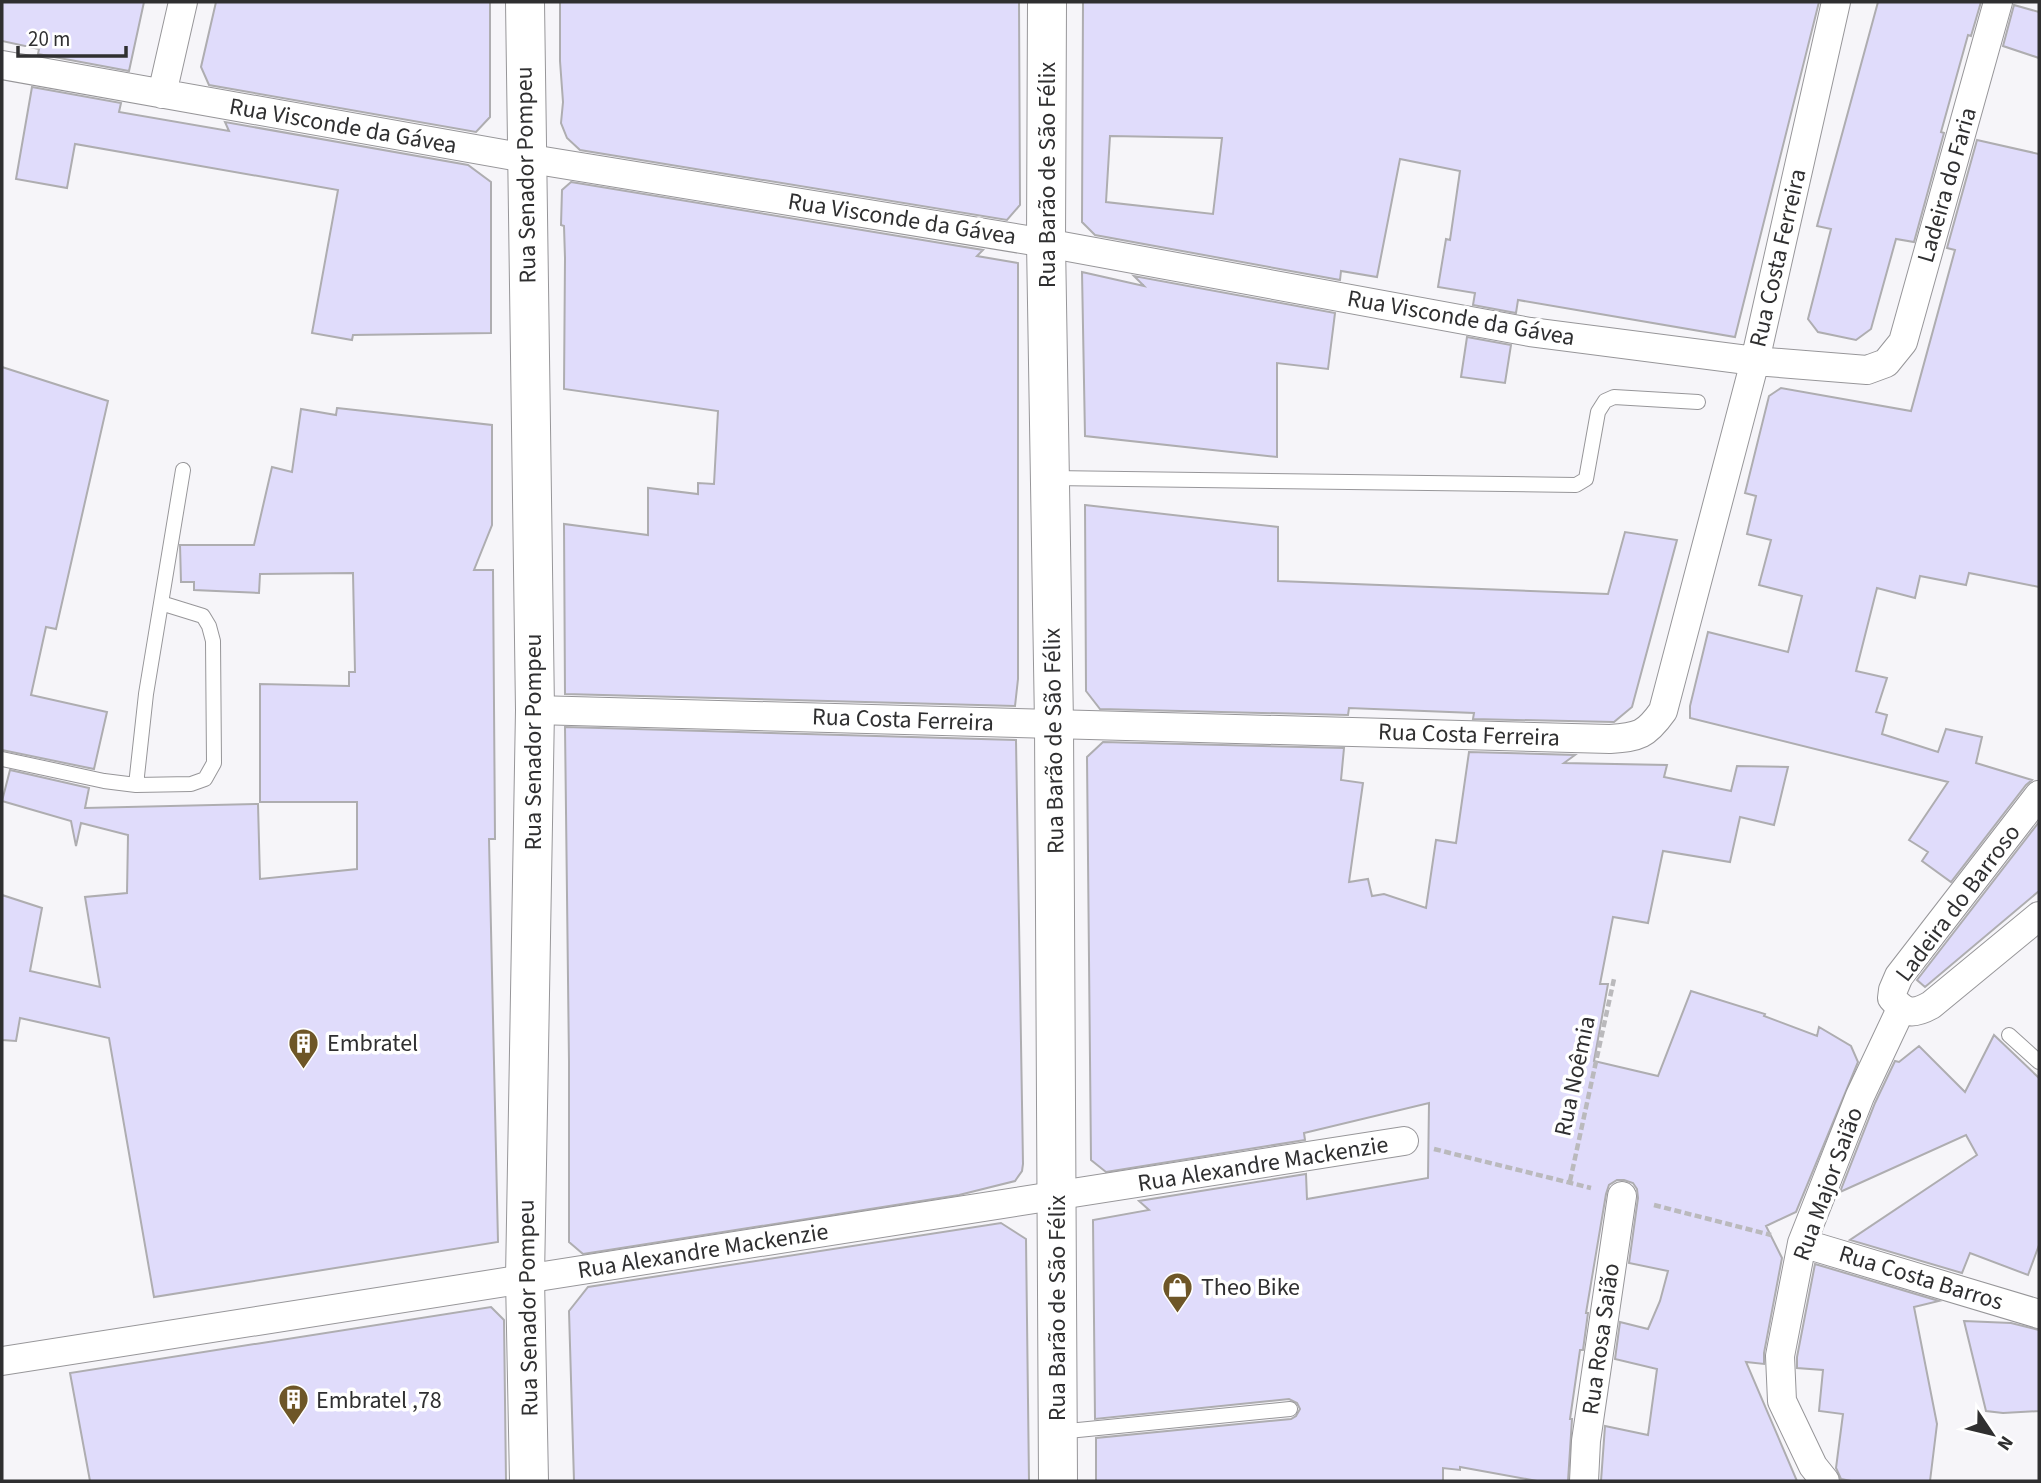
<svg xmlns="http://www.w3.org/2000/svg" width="2041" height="1483" font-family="'Source Sans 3',sans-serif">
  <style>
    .building { fill: #e0dcfb; stroke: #aeadb0; stroke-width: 2; fill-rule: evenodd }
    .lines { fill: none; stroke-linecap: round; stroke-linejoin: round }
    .lane-casing { stroke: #979699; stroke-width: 16 }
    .street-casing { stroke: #979699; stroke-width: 30 }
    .secondary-casing { stroke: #979699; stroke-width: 40 }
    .path { stroke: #bab9bc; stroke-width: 4.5; stroke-dasharray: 7 3.5; stroke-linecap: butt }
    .lane { stroke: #fff; stroke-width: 14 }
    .street { stroke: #fff; stroke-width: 28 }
    .secondary { stroke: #fff; stroke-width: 38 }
    .labels { text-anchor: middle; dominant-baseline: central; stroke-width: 7; stroke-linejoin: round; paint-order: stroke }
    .street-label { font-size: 24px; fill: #2f2f30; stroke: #fff }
    .poi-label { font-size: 24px; fill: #2f2f30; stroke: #fff; text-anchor: start }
  </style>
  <rect width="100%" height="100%" fill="#f6f5f9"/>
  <path class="building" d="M2 2H144L129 71 38 54 39 49 2 41Z
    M216 2H490V117L476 132 209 85 201 67Z
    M560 2H1019L1020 205 1007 220 580 150 567 138 561 123 563 102 560 61Z
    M1083 2H1819L1735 337 1518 300 1516 313 1473 305 1475 293 1438 287 1446 239 1450 240 1460 171 1400 159 1377 277 1341 271 1340 280 1095 235 1082 222ZM1110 136 1222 138 1213 214 1106 202Z
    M1878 2H1981L1971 36 1968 35 1941 132 1944 133 1914 242 1896 239 1871 329 1856 340 1818 332 1808 319 1831 229 1817 226Z
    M2014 5 2039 12V58L2003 46Z
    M32 87 121 103 119 112 229 131 225 122 468 165 491 182V333L353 335 352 340 312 333 338 190 75 144 67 188 16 179Z
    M1977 140 2039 154V587L1969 573 1966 585 1920 576 1915 598 1877 588 1856 671 1887 678 1876 712 1887 715 1882 734 1938 752 1946 729 1982 737 1976 763 2032 780 2026 785 1951 882 1922 861 1928 852 1909 840 1948 782 1690 718V706L1708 632 1788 652 1802 596 1759 585 1771 540 1747 534 1756 496 1745 493 1769 396 1781 388 1911 411 1955 250 1947 248Z
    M571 182 983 250 977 256 1018 263V679L1015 706 565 694 564 524 648 535V488L698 494V483L714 484 718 411 564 389 565 258 564 226 561 225 562 190Z
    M1082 272 1144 286 1134 276 1335 313 1328 369 1277 363V457L1085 436Z
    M1467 337 1511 345 1505 383 1461 377Z
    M2 367 108 401 56 629 46 627 31 695 107 712 94 769 2 750Z
    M337 408 492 425V525L474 570H493L495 839H489L498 1242 154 1297 109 1038 20 1018 16 1041 2 1040V895L42 908 30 971 100 987 85 897 127 893 128 835 81 823 76 846 71 821 2 801 10 770 89 788 85 808 258 804 260 879 357 869V802H260V684L349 686V672H355L353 573 260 574 259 593 194 590V582H181L180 545H254L272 467 292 472 301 409 336 415Z
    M1085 505 1278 527V581L1608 594 1625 532 1677 540 1632 707 1614 722 1473 719 1474 713 1349 708 1348 715 1100 709 1086 691Z
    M565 727 1016 740 1023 1164 1022 1171 1015 1181 959 1195 583 1254 569 1242V1062Z
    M1103 742 1344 748 1341 780 1363 783 1349 882 1368 879 1372 896 1384 894 1426 908 1436 840 1456 843 1469 752 1575 755 1564 763 1667 765 1664 777 1731 791 1737 766 1788 767 1774 825 1740 817 1730 862 1663 851 1648 923 1613 917 1600 984H1608L1594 1061 1658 1076 1691 991 1765 1014 1764 1016 1817 1036 1819 1027 1851 1046 1858 1062 1796 1212 1766 1226 1782 1258 1764 1353V1364L1746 1362 1797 1481H1601L1605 1426 1648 1435 1657 1369 1615 1359 1620 1322 1648 1329 1660 1301 1668 1271 1629 1263 1638 1198 1637 1189 1633 1183 1624 1180H1617L1609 1185 1606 1194 1586 1313H1588L1583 1350H1580L1570 1419H1572L1568 1481H1537L1460 1467V1470L1443 1468V1481H1096V1438L1291 1419 1296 1416 1300 1409 1297 1403 1289 1399 1095 1419 1093 1220 1149 1210 1139 1201 1306 1174 1307 1199 1428 1178 1429 1103 1304 1133 1305 1140 1106 1172 1091 1160 1087 757Z
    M2039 822V891L1925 987 1917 980Z
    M1994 1035 2039 1078V1245L2028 1275 1970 1253 1962 1273 1850 1240 1977 1155 1966 1135 1840 1192 1875 1103 1895 1061 1899 1062 1919 1046 1965 1092Z
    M1001 1223 1026 1239 1029 1481H574L569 1311 588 1287Z
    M1815 1264 1939 1301 1914 1307 1937 1424 1930 1481H1851L1841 1479 1836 1468 1843 1414 1819 1411 1823 1370 1797 1368V1357Z
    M491 1307 504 1320 506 1481H90L70 1373Z
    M1964 1321 2011 1323 2039 1330V1411L2003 1413 1986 1411Z"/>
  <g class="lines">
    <defs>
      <path id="lane" d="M1052 478 1576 485 1586 479 1598 412 1605 401 1614 397 1698 402
        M2 759 104 781 136 785 146 694 183 470
        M136 785 191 784 205 779 214 763 213 641 209 626 203 616 161 603
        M2009 1035 2039 1062
        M1058 1432 1290 1409"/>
      <path id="street" d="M2 65 525 158 1046 243 1530 332 1755 361 1867 370 1886 363 1903 342 1998 2
        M162 94 183 2
        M535 710 1610 739C1639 737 1646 735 1663 711L1755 361 1836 2
        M2039 795 1899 976 1893 990 1892 998C1905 1014 1913 1015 1931 1005L2039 916
        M1802 1243 2039 1314
        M2 1361C469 1287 937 1218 1404 1141
        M1584 1481 1586 1441 1622 1196
        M1825 1481 1813 1466 1782 1401 1780 1356 1802 1243 1860 1096 1901 1009"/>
      <path id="secondary" d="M525 2 535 710 525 1278 529 1481
        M1047 2 1046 243 1054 724 1058 1481"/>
    </defs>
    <use href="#lane" class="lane-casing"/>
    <use href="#street" class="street-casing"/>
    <use href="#secondary" class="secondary-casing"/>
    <path class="path" d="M1434 1149 1591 1188
      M1570 1181 1614 979
      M1654 1205 1771 1235"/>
    <use href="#lane" class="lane"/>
    <use href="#street" class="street"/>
    <use href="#secondary" class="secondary"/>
  </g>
  <defs>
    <symbol id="building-pin" viewBox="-11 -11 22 30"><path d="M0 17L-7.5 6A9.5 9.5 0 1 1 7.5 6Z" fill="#6e5627" stroke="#fff"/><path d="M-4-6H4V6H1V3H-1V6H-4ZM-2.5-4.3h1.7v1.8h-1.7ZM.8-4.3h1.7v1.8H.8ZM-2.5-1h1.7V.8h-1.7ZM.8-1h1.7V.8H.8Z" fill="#fff"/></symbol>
    <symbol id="shop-pin" viewBox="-11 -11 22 30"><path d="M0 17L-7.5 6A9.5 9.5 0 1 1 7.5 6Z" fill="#6e5627" stroke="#fff"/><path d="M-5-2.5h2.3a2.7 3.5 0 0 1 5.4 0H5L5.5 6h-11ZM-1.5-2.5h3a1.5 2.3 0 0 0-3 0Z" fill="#fff"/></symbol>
  </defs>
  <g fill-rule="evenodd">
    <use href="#building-pin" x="286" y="1026" width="35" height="47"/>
    <use href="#shop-pin" x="1160" y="1270" width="35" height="47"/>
    <use href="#building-pin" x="276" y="1382" width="35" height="47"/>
  </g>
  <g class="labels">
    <g class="street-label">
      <text transform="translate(343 126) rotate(10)">Rua Visconde da Gávea</text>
      <text transform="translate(526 175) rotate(-91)">Rua Senador Pompeu</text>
      <text transform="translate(1047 175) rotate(-90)">Rua Barão de São Félix</text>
      <text transform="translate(1947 185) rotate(-74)">Ladeira do Faria</text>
      <text transform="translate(902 219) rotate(9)">Rua Visconde da Gávea</text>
      <text transform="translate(1778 258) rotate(-77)">Rua Costa Ferreira</text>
      <text transform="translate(1461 318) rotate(10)">Rua Visconde da Gávea</text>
      <text transform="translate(903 720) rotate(2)">Rua Costa Ferreira</text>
      <text transform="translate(1469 735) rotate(2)">Rua Costa Ferreira</text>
      <text transform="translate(1054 741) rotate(-91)">Rua Barão de São Félix</text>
      <text transform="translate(533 742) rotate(-90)">Rua Senador Pompeu</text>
      <text transform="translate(1958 903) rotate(-53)">Ladeira do Barroso</text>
      <text transform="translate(1575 1076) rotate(-78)">Rua Noêmia</text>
      <text transform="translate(1263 1164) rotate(-9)">Rua Alexandre Mackenzie</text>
      <text transform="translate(1828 1184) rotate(-70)">Rua Major Saião</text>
      <text transform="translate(703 1251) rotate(-9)">Rua Alexandre Mackenzie</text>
      <text transform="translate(1921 1278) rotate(17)">Rua Costa Barros</text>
      <text transform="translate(528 1308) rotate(-91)">Rua Senador Pompeu</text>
      <text transform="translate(1057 1308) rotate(-90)">Rua Barão de São Félix</text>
      <text transform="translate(1601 1339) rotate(-82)">Rua Rosa Saião</text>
    </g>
    <g class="poi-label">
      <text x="327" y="1043">Embratel</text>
      <text x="1201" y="1287">Theo Bike</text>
      <text x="316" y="1400">Embratel ,78</text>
    </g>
  </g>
  <rect width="2041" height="1483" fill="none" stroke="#2f2f30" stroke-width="7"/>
  <g transform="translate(1992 1434) rotate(125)" stroke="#ffffff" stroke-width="5" paint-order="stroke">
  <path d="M0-5L12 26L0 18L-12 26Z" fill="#2f2f30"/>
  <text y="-10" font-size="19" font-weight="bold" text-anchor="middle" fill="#2f2f30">N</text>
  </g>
  <path d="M18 46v10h108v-10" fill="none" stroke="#2f2f30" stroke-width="3.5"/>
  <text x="28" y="46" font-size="21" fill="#2f2f30" stroke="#ffffff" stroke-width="5" paint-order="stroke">20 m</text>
</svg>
